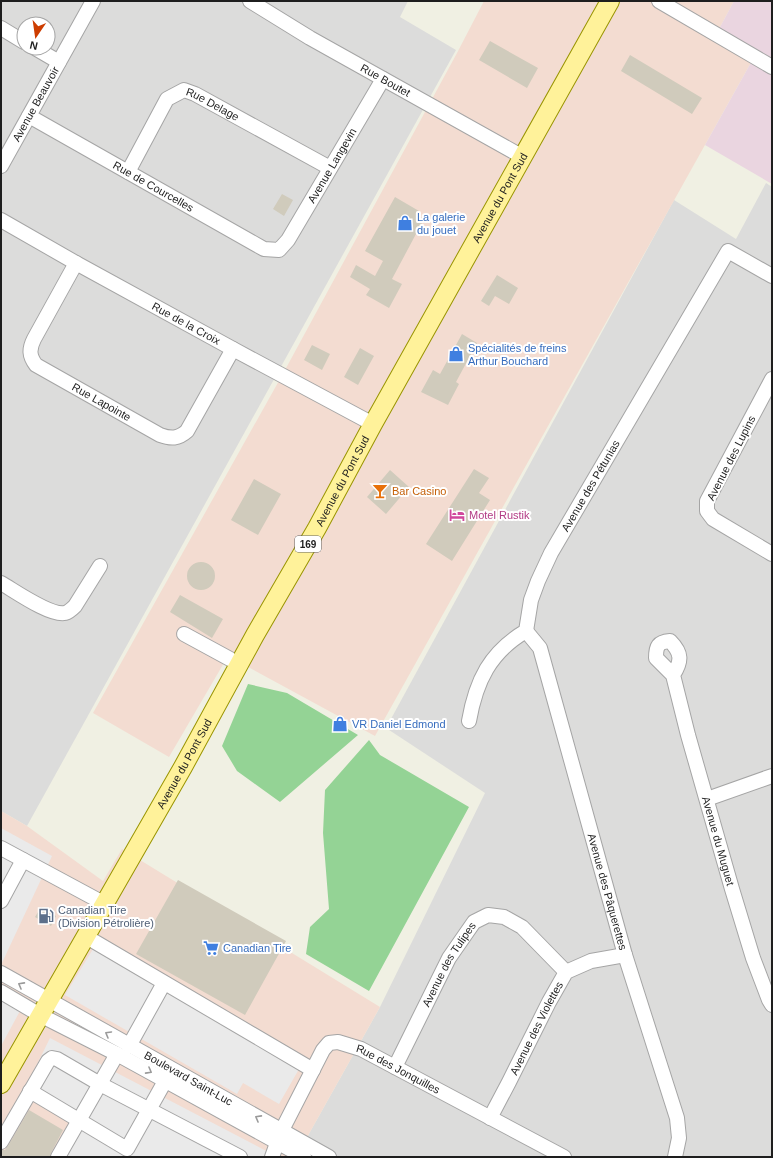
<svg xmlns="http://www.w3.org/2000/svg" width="773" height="1158" font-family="Arial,sans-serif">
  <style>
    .residential { fill: #dcdcdb; fill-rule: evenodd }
    .commercial { fill: #f3dcd1 }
    .industrial { fill: #ead5e0 }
    .forest { fill: #94d395 }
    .parking { fill: #eaeaea }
    .building { fill: #d0cbbc }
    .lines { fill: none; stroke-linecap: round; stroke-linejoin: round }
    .minor-casing { stroke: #a5a5a5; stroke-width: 16 }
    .major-casing { stroke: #999400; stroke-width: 20 }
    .minor { stroke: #fff; stroke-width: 14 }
    .major { stroke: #fff29a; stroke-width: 18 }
    .oneway { stroke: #9a9a9a }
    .labels { text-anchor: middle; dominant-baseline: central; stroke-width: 4; stroke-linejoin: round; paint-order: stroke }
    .shield { fill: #fff; stroke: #626262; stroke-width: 1 }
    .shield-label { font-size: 10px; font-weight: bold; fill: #1e1e1e }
    .street-label { font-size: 11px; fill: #1e1e1e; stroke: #fff }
    .shop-label { font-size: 11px; fill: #366cbe; stroke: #fff; text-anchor: start }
    .food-label { font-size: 11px; fill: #c56008; stroke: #fff; text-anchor: start }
    .hotel-label { font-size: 11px; fill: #b23c85; stroke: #fff; text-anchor: start }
    .service-label { font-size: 11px; fill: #4e5e75; stroke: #fff; text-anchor: start }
  </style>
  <rect width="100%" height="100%" fill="#f0f0e3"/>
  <path class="residential" d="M1 1H408L400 17 456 50 27 826 1 811ZM24 24H48V48H24Z
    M766 183 772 187V1157H339L306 1139 380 1007 485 793 386 728 674 200 736 239Z"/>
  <path class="commercial" d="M484 1H734L719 29 758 50 375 736 228 656 169 757 93 713 285 370 457 53Z
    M1 811 27 826 103 881 122 849 380 1007 296 1157H1Z"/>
  <path class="industrial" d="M734 1H772V184L705 145 758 50 719 29Z"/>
  <path class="forest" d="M248 684 287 693 358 735 280 802 237 771 222 746Z
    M369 740 380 755 469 807 369 991 306 954 310 927 329 909 323 833 325 790Z"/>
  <path class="parking" d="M1 828 52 856 1 965Z
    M93 949 299 1069 279 1104 243 1083 237 1094 65 995Z
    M1 996 20 1011 1 1046Z
    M50 1038 278 1157H64L73 1124 22 1095Z"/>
  <path class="building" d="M490 41 538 68 527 88 479 60Z
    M630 55 702 98 692 114 621 71Z
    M282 194 293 200 284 216 273 209Z
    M395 197 419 211 418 216 424 219 392 279 402 284 389 308 366 295 370 289 350 277 356 265 375 276 383 261 365 251Z
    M497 275 518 288 509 304 495 296 489 306 481 301Z
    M462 334 477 343 456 382 459 384 448 405 421 392 433 370 440 374Z
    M312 345 330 354 322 370 304 360Z
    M360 348 374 356 358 385 344 377Z
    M474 469 489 478 479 493 490 500 452 561 426 544Z
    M390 470 409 487 386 514 367 497Z
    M254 479 281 494 258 535 231 520Z
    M187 576a14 14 0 1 1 28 0a14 14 0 1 1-28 0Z
    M180 595 223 619 212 638 170 612Z
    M178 880 286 941 245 1015 136 954Z
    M41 907 56 916 51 926 35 917Z
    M29 1110 63 1130 51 1153 50 1157H1V1150H5L8 1146Z"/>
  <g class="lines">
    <defs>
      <g id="minor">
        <path id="s1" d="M250 1 310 38 523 157"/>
        <path d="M659 1 772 67"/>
        <path d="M1 28 24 42"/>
        <path d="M35 48 59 62"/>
        <path id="s2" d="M29 116 264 249 279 250 288 240 383 79"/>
        <path id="s3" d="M1 166 93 1"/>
        <path id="s4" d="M128 172 167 99 184 90 195 94 330 168"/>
        <path id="s5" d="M1 220 76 263 233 349 373 424"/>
        <path id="s6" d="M76 263 34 339C29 349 29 356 36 365L160 435C171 439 178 439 187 431L233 349"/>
        <path d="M772 379 707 501V511L713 519 772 554"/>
        <path d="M1 583C15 591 50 616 65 613 69 612 72 609 75 606L100 566"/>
        <path id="s7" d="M526 631 540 648 625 955 677 1118 679 1138 675 1157"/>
        <path d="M184 634 230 659"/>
        <path id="s8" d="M673 675C682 661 682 653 670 641 658 642 656 646 656 658L673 675 688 735 732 889 753 958 769 1000 772 1005"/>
        <path id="s9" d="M469 721C476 681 490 652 526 631L531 600 538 581 551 553 728 251 772 276"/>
        <path d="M707 799 772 776"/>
        <path d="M1 848 105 904"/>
        <path d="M1 901 23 860"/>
        <path d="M85 936 313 1070"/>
        <path id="s10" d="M1 973 329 1157"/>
        <path d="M1 992 40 1015 117 1054 304 1157"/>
        <path d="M129 1046 164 983"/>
        <path id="s11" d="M395 1067 449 958 474 922 488 915 504 917 522 927 566 972"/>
        <path d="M30 1091 127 1149 169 1074"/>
        <path id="s12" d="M490 1118 509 1082 549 1002 566 972 591 961 625 955"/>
        <path d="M1 1142 48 1061 52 1058 57 1059 100 1084 240 1157"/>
        <path d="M58 1157 117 1054"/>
        <path id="s13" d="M272 1157 281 1132 323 1050 329 1043 338 1042 361 1049 564 1157"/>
      </g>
      <g id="major">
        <path id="s14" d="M1 1084 183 767 255 635 317 528 373 424 610 1"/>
      </g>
    </defs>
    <use href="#minor" class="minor-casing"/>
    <use href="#major" class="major-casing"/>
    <use href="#minor" class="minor"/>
    <use href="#major" class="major"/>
  </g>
  <defs><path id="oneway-chevron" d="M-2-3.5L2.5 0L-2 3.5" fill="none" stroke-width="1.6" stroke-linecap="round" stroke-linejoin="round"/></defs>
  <g class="oneway">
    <use href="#oneway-chevron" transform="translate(21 985) rotate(-151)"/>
    <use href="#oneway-chevron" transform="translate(108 1034) rotate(-150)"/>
    <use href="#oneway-chevron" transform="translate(149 1071) rotate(29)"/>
    <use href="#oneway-chevron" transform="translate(258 1118) rotate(-151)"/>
  </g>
  <defs>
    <symbol id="shop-bare" viewBox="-9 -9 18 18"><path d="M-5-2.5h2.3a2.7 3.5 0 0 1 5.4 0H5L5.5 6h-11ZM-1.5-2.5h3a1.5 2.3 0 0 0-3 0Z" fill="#3f7fe0" stroke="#fff" stroke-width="2.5" paint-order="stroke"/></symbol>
    <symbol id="bar-bare" viewBox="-9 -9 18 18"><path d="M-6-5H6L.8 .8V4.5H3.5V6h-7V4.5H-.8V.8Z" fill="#e8710a" stroke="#fff" stroke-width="2.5" paint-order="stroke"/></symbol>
    <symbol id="hotel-bare" viewBox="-9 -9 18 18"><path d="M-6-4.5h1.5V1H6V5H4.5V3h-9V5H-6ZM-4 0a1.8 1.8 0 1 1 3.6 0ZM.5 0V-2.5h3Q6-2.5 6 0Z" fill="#d1479c" stroke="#fff" stroke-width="2.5" paint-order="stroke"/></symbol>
    <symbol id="fuel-bare" viewBox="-9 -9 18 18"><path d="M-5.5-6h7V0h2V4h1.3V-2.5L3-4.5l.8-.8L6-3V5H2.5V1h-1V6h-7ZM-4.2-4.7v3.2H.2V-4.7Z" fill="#5c6f8a" stroke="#fff" stroke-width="2.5" paint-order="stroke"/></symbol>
    <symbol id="supermarket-bare" viewBox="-9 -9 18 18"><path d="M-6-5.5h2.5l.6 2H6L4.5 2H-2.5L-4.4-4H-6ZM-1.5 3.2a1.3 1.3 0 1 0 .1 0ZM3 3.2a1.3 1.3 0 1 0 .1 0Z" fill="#3f7fe0" stroke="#fff" stroke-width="2.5" paint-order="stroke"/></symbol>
  </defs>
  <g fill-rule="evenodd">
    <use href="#shop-bare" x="394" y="212" width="22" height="22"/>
    <use href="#shop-bare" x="445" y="343" width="22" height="22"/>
    <use href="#bar-bare" x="369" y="480" width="22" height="22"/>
    <use href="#hotel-bare" x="446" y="504" width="22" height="22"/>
    <use href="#shop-bare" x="329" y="713" width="22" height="22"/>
    <use href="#fuel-bare" x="35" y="905" width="22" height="22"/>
    <use href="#supermarket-bare" x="200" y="937" width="22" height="22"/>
  </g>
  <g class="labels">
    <rect class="shield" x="295" y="536" width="26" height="16" rx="3"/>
    <g class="shield-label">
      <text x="308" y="544">169</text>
    </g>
    <g class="street-label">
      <text stroke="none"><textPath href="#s1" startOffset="157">Rue Boutet</textPath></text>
      <text stroke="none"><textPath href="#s3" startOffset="71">Avenue Beauvoir</textPath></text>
      <text stroke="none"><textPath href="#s4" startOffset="134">Rue Delage</textPath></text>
      <text stroke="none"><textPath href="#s2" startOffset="385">Avenue Langevin</textPath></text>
      <text stroke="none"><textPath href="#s2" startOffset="143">Rue de Courcelles</textPath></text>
      <text stroke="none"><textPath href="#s14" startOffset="1017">Avenue du Pont Sud</textPath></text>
      <text stroke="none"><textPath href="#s5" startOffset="212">Rue de la Croix</textPath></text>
      <text stroke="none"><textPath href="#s6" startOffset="190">Rue Lapointe</textPath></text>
      <text transform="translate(731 458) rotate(-63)">Avenue des Lupins</text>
      <text stroke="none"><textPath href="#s14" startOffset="693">Avenue du Pont Sud</textPath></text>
      <text stroke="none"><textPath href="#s9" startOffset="271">Avenue des Pétunias</textPath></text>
      <text stroke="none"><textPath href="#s14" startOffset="369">Avenue du Pont Sud</textPath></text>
      <text stroke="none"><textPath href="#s8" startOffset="260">Avenue du Muguet</textPath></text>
      <text stroke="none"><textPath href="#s7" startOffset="275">Avenue des Pâquerettes</textPath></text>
      <text stroke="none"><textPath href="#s11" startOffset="116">Avenue des Tulipes</textPath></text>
      <text stroke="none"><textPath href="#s12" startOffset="101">Avenue des Violettes</textPath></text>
      <text stroke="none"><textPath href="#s13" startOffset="203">Rue des Jonquilles</textPath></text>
      <text stroke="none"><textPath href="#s10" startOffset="215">Boulevard Saint-Luc</textPath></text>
    </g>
    <g class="shop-label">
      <text x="417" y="217">La galerie<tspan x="417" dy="13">du jouet</tspan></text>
      <text x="468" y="348">Spécialités de freins<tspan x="468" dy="13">Arthur Bouchard</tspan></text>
      <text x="352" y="724">VR Daniel Edmond</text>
      <text x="223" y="948">Canadian Tire</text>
    </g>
    <g class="food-label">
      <text x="392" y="491">Bar Casino</text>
    </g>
    <g class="hotel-label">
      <text x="469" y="515">Motel Rustik</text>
    </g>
    <g class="service-label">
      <text x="58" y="910">Canadian Tire<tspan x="58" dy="13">(Division Pétrolière)</tspan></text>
    </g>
  </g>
  <rect width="773" height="1158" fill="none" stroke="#1e1e1e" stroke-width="4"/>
  <g transform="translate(36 36) rotate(193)"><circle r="19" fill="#ffffff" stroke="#a5a5a5"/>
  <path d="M0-3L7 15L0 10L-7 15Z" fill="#cd3d00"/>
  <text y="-6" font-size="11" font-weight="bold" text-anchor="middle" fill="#1e1e1e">N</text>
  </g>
</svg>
